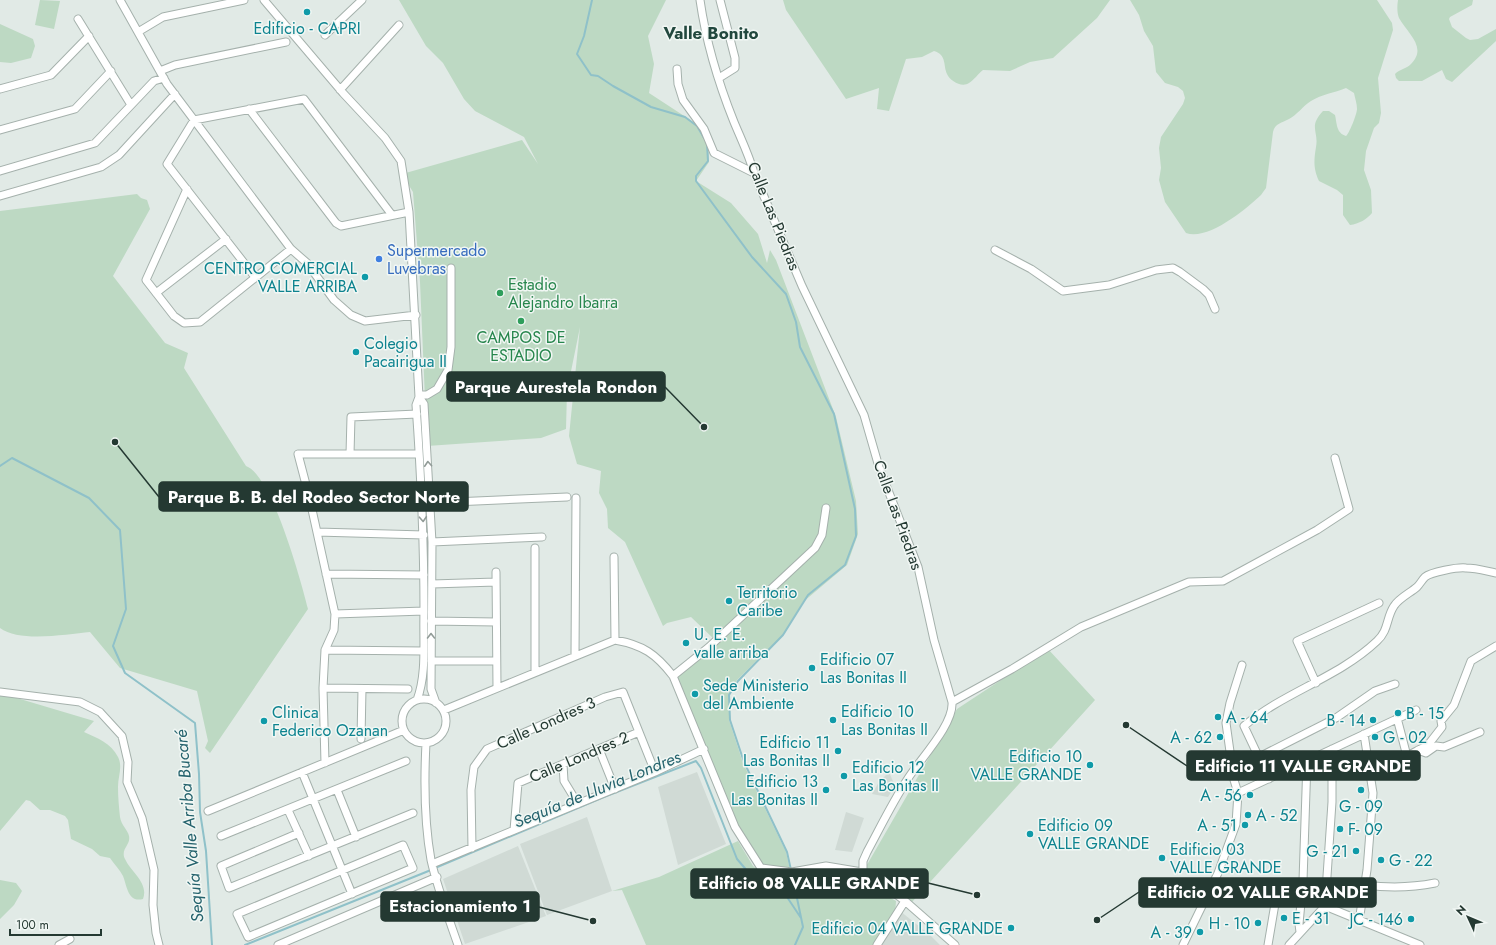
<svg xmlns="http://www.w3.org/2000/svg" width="1496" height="945" font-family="Jost,sans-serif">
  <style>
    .built { fill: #d0dad5 }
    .green { fill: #bdd9c3 }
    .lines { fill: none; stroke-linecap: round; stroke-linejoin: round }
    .stream { stroke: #8fc1c9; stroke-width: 2 }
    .minor-casing { stroke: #a5b1ac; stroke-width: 9 }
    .minor { stroke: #fff; stroke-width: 7 }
    .oneway { stroke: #929c98 }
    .culture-dot { fill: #0f9aa8; stroke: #f1f7f4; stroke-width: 1.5 }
    .shop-dot { fill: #3f7fe0; stroke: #f1f7f4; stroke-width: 1.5 }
    .leisure-dot { fill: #2e9e5b; stroke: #f1f7f4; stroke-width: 1.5 }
    .labels { text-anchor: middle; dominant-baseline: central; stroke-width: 3; stroke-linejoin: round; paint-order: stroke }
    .culture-label { font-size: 16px; fill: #0d838f; stroke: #f1f7f4; text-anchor: start }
    .street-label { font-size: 16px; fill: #243932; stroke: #f1f7f4 }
    .shop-label { font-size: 16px; fill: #366cbe; stroke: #f1f7f4; text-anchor: start }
    .leisure-label { font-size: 16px; fill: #27864d; stroke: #f1f7f4; text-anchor: start }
    .neighbourhood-label { font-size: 17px; font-weight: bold; fill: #22483e; stroke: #f1f7f4 }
    .water-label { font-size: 17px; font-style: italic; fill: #25636d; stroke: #f1f7f4 }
    .leader { fill: none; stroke: #243932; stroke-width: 1.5 }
    .callout-dot { fill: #243932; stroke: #f1f7f4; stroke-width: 1.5 }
    .callout { fill: #243932; stroke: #243932; stroke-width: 1.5 }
    .callout-label { font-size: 17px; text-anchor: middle; font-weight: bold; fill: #fff }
  </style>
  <rect width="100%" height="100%" fill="#e1eae6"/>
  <path class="built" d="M697 772 726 844 678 865 658 787Z
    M889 772 895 786 888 797 872 794 879 782Z
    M846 812 864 818 852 852 835 850Z
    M587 817 612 891 547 915 520 844Z
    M518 846 546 916 465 944 443 879Z
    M900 911 930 935 940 945H878Z"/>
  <path class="green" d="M40 0 60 1 54 29 35 25Z
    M399 0H666L648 36 654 64 649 93 698 125 708 142 709 162 696 181 731 203 758 234 767 263 770 250 776 260 836 417 856 501 858 534 847 565 803 602 783 635 737 680 729 695V720L743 763 786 852 790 870 761 867 731 815 676 677 716 641 691 617 667 623 663 626 625 542 608 528 607 509 599 493 601 471 577 464 569 436 580 327 567 391 566 429 541 438 427 446 420 282 413 192 402 174 522 140 538 164 524 137 475 111 464 99 443 63 426 46Z
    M783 0H1110L1097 18 1053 58 1030 62 1010 71 983 70C978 74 974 80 969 83 962 88 950 81 947 74 943 65 947 55 934 51L922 57 906 59 889 111 877 109 879 88 846 99 786 10Z
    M1130 0H1377L1392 23 1393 30 1378 78 1381 113 1379 123 1374 128 1366 151 1364 170 1371 190 1372 213C1367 219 1359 224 1350 225L1343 215V195L1337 190 1319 181C1313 168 1314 160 1316 147 1319 131 1308 127 1323 111H1329L1335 115C1337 123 1336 133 1346 136 1349 134 1357 114 1357 109 1357 104 1355 98 1354 93L1346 88C1334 93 1322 94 1311 101 1303 106 1297 115 1289 119 1282 123 1275 123 1273 132L1266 188 1261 195C1246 209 1208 241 1186 233L1165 202 1159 180 1161 168 1159 148 1161 137 1183 104 1185 98 1183 91 1178 87 1165 83 1156 72 1153 46 1144 31 1139 15Z
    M1398 0H1473L1472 5 1450 17 1449 19 1452 27 1466 38 1470 40 1478 39 1496 29V41L1452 82 1446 79 1442 70 1422 81H1399L1396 78 1395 74C1400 69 1406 69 1411 64 1428 47 1407 33 1399 18 1397 13 1397 6 1398 0Z
    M0 24 33 39 35 46 31 58 11 63 0 62Z
    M137 194 141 198 147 200 150 209 113 276 165 343 188 353 184 368 246 466C272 475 301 581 308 609L210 753 205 748 208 741 197 691 120 668 90 632C67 634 20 643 0 628V211Z
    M1048 649 1095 700 912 902 864 870 957 709Z
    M0 693 94 721 84 732C97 738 111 743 118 757 123 767 118 776 118 787 118 797 119 808 120 817 121 825 128 830 129 836 131 845 120 849 125 859 131 872 149 883 143 899 128 903 127 886 123 876 120 870 114 864 110 858L100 856 92 849 71 839 68 820 65 816 50 810H40L30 801 26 800 0 831Z
    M738 841 753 866 759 871 790 874H834L855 878 896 901 895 915 877 945H646L622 890 612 891 659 877Z
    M0 880 16 883 22 891 14 905 0 919Z"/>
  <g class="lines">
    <path class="stream" d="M592 0 584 36 577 54 591 75 598 76 613 86 651 107 685 117 697 126 704 138
      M707 144 708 161 696 176V181L752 257 786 294 796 322 800 347 834 414 855 509 856 536 845 565 808 595 783 635 738 681 729 695 730 720 744 762 787 852 791 870
      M0 466 12 458 89 498 120 530 126 609 113 646 125 673 195 723 199 774 200 812 206 851 212 945
      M435 868 604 797 696 761 701 768 737 859 755 880 783 891 801 918
      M792 874 803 927 795 945
      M245 945 431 870"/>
    <defs>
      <path id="minor" d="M120 0 167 84 291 249 307 263 334 300 351 315 365 321 416 315
        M264 0 343 93 385 138 401 161 409 212 419 397 416 405C421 474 424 543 424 612 423 641 427 673 417 700
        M700 0C706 42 718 82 734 122 741 139 749 155 754 173L802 286 864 415 879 467 918 567 934 640 952 702C954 725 919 760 907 780 892 803 880 828 867 852L863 861V873
        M78 19 131 105
        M138 32 163 17 244 0
        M325 35 362 0
        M677 69 678 84 683 100 704 129 714 153 754 173
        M160 71 175 65 286 42
        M719 78 735 68V58L720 0
        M0 89 51 75 89 36
        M340 90 399 25
        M249 109 336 223 341 226 409 212
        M0 130 75 109 111 71
        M0 171 95 143 154 81 164 78
        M187 189 146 280 174 316 184 323 200 322 291 249
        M0 196 101 167 119 155 175 94
        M995 250 1031 269 1063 291 1109 285 1156 270 1173 268 1180 272 1203 289 1209 295 1215 309
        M255 277 167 164 194 120 304 99 392 215
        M156 293 226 239
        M419 395H427L437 389 448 370 451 347V268
        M419 397 424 404 432 542 431 689 436 703
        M350 454 351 417 417 414
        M309 496 421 492
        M431 503 567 497
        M317 532 424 535
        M432 542 542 537
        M614 557 615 640
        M496 572 497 688
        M326 574 424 575
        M432 584 496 582
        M335 614 424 611
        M431 621 496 622
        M325 650 423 651
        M575 655 576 498
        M431 661H496
        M535 672V548
        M673 676 709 647 815 548 822 535 826 508
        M1316 683 1297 641 1379 603
        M323 688 408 689
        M0 692 80 702 100 712 122 736 128 762 127 782 142 818 154 870 153 905 156 933 159 945
        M402 721a22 22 0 1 1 44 0a22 22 0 1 1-44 0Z
        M952 702 1012 669 1081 627 1189 582 1223 581 1317 530 1349 509 1335 458
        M444 710 615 640C643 645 656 654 673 676L735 827 761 868 792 872 826 866 862 872 881 883 905 901 955 945
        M1397 718 1409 764
        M361 739 362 689
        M426 743C424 782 424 821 431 860 437 887 449 919 458 945
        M599 749 615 789
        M1418 750 1426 753 1436 746 1444 747 1480 732
        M1407 756 1428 745 1442 727 1441 721 1454 705 1471 661 1496 646
        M1259 757 1336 718 1375 691 1395 684
        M325 763 323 688 325 650 334 630 335 614 309 496 298 454H419
        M563 764 564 781 578 804
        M302 772 352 894
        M1269 779 1244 726C1284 692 1338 678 1377 641 1389 630 1386 618 1394 606 1399 598 1410 593 1417 587 1420 584 1422 580 1425 577 1431 572 1458 567 1466 568 1476 568 1486 571 1496 573
        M337 790 356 837
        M1238 793 1416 710
        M288 810 309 856
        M208 811 404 730
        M514 830 518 783 639 732
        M299 833 221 866 229 888 413 813
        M221 836 406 761
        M403 845 413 868 248 937 237 914Z
        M472 848 471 790 474 767 487 749 605 697 623 692 655 772
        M432 864 655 772 704 749
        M1365 885C1389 888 1410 888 1435 883
        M1325 906 1420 945
        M1359 921 1367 870 1373 793 1364 734
        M1300 932 1299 924 1303 881 1307 761
        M59 945 70 939
        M278 945 437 877
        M877 945 905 901
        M1183 945 1218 873 1236 824 1238 793 1234 780 1226 723 1230 703 1242 665
        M1268 945 1277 892
        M1289 945 1325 906 1332 802V749"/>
    </defs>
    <use href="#minor" class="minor-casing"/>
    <use href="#minor" class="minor"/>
  </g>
  <defs><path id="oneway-chevron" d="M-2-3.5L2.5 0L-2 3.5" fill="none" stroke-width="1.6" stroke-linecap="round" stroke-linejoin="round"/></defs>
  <g class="oneway">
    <use href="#oneway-chevron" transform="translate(428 464) rotate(-94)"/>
    <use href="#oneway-chevron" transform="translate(423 519) rotate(87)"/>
    <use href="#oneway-chevron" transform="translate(431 636) rotate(-90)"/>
  </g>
  <g class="culture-dot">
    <circle cx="307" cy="12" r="4"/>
    <circle cx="365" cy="277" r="4"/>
    <circle cx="356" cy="352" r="4"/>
    <circle cx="729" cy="601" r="4"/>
    <circle cx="686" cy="643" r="4"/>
    <circle cx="812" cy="668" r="4"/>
    <circle cx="695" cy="694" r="4"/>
    <circle cx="1398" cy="713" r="4"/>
    <circle cx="1218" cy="717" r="4"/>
    <circle cx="833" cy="720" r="4"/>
    <circle cx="1373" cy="720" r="4"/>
    <circle cx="264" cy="721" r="4"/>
    <circle cx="1220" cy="737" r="4"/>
    <circle cx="1375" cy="737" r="4"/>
    <circle cx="838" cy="751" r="4"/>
    <circle cx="1090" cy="765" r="4"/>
    <circle cx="844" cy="776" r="4"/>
    <circle cx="826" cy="790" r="4"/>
    <circle cx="1361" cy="790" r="4"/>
    <circle cx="1250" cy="795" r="4"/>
    <circle cx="1248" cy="815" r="4"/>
    <circle cx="1245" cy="825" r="4"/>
    <circle cx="1340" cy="829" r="4"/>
    <circle cx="1030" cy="834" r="4"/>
    <circle cx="1356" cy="851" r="4"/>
    <circle cx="1162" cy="858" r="4"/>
    <circle cx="1381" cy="860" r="4"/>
    <circle cx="1284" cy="918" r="4"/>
    <circle cx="1411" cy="919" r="4"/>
    <circle cx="1258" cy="923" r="4"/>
    <circle cx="1011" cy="928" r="4"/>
    <circle cx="1200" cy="932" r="4"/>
  </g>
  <circle class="shop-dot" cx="379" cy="259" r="4"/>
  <g class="leisure-dot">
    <circle cx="500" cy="293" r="4"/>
    <circle cx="521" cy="321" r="4"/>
  </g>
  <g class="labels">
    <g class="culture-label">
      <text x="307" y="28" text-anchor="middle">Edificio - CAPRI</text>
      <text x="357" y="268" text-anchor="end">CENTRO COMERCIAL<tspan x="357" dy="18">VALLE ARRIBA</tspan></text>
      <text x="364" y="343">Colegio<tspan x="364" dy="18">Pacairigua II</tspan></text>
      <text x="737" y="592">Territorio<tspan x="737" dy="18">Caribe</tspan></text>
      <text x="694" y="634">U. E. E.<tspan x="694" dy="18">valle arriba</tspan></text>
      <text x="820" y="659">Edificio 07<tspan x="820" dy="18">Las Bonitas II</tspan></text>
      <text x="703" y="685">Sede Ministerio<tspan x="703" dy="18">del Ambiente</tspan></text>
      <text x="841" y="711">Edificio 10<tspan x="841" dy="18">Las Bonitas II</tspan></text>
      <text x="272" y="712">Clinica<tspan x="272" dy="18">Federico Ozanan</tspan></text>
      <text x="1406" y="713">B - 15</text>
      <text x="1226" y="717">A - 64</text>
      <text x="1365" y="720" text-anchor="end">B - 14</text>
      <text x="1212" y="737" text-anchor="end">A - 62</text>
      <text x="1383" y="737">G - 02</text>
      <text x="830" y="742" text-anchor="end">Edificio 11<tspan x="830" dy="18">Las Bonitas II</tspan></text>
      <text x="1082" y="756" text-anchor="end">Edificio 10<tspan x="1082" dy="18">VALLE GRANDE</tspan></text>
      <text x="852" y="767">Edificio 12<tspan x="852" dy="18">Las Bonitas II</tspan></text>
      <text x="818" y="781" text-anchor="end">Edificio 13<tspan x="818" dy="18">Las Bonitas II</tspan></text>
      <text x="1242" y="795" text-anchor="end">A - 56</text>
      <text x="1361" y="806" text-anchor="middle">G - 09</text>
      <text x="1256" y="815">A - 52</text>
      <text x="1038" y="825">Edificio 09<tspan x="1038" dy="18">VALLE GRANDE</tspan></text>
      <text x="1237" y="825" text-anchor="end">A - 51</text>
      <text x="1348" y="829">F- 09</text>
      <text x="1170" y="849">Edificio 03<tspan x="1170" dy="18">VALLE GRANDE</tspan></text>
      <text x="1348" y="851" text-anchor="end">G - 21</text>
      <text x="1389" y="860">G - 22</text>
      <text x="1292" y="918">E - 31</text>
      <text x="1403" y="919" text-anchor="end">JC - 146</text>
      <text x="1250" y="923" text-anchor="end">H - 10</text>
      <text x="1003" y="928" text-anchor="end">Edificio 04 VALLE GRANDE</text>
      <text x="1192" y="932" text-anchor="end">A - 39</text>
    </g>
    <g class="street-label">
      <text transform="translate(774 216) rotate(68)">Calle Las Piedras</text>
      <text transform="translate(898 515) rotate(70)">Calle Las Piedras</text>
      <text transform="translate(546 723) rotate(-24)">Calle Londres 3</text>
      <text transform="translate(579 757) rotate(-23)">Calle Londres 2</text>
    </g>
    <g class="shop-label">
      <text x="387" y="250">Supermercado<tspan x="387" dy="18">Luvebras</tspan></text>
    </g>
    <g class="leisure-label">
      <text x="508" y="284">Estadio<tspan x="508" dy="18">Alejandro Ibarra</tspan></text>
      <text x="521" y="337" text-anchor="middle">CAMPOS DE<tspan x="521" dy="18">ESTADIO</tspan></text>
    </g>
    <g class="neighbourhood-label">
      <text x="711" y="33">Valle Bonito</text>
    </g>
    <g class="water-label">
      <text transform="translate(597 789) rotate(-22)">Sequía de Lluvia Londres</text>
      <text transform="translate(189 826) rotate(-95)">Sequía Valle Arriba Bucaré</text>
    </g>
  </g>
  <path class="leader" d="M704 427L665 387M115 442L159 497M1126 725L1187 766M977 895L928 883M1097 920L1139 892M593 921L539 907"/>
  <g class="callout-dot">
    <circle cx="704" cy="427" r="4"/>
    <circle cx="115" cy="442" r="4"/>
    <circle cx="1126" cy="725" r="4"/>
    <circle cx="977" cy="895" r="4"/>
    <circle cx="1097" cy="920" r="4"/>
    <circle cx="593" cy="921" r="4"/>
  </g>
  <g class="callout">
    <rect x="447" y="372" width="218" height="29" rx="4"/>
    <rect x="159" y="482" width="309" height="29" rx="4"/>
    <rect x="1187" y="751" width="233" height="29" rx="4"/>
    <rect x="691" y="869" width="237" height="29" rx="4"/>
    <rect x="1139" y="878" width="237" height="29" rx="4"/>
    <rect x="381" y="892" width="158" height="29" rx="4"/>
  </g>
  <g class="callout-label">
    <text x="556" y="393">Parque Aurestela Rondon</text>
    <text x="314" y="503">Parque B. B. del Rodeo Sector Norte</text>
    <text x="1303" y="772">Edificio 11 VALLE GRANDE</text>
    <text x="809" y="889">Edificio 08 VALLE GRANDE</text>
    <text x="1258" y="898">Edificio 02 VALLE GRANDE</text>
    <text x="460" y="912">Estacionamiento 1</text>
  </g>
  <g transform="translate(1468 917) rotate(314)" stroke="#f1f7f4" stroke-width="3" paint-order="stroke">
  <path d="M0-3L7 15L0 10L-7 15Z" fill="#243932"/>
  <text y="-6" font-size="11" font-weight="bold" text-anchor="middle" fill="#243932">N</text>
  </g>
  <path d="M10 929v6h91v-6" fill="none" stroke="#243932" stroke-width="2"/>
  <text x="16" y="929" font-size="12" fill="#243932" stroke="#f1f7f4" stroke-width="3" paint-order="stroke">100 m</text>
</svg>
